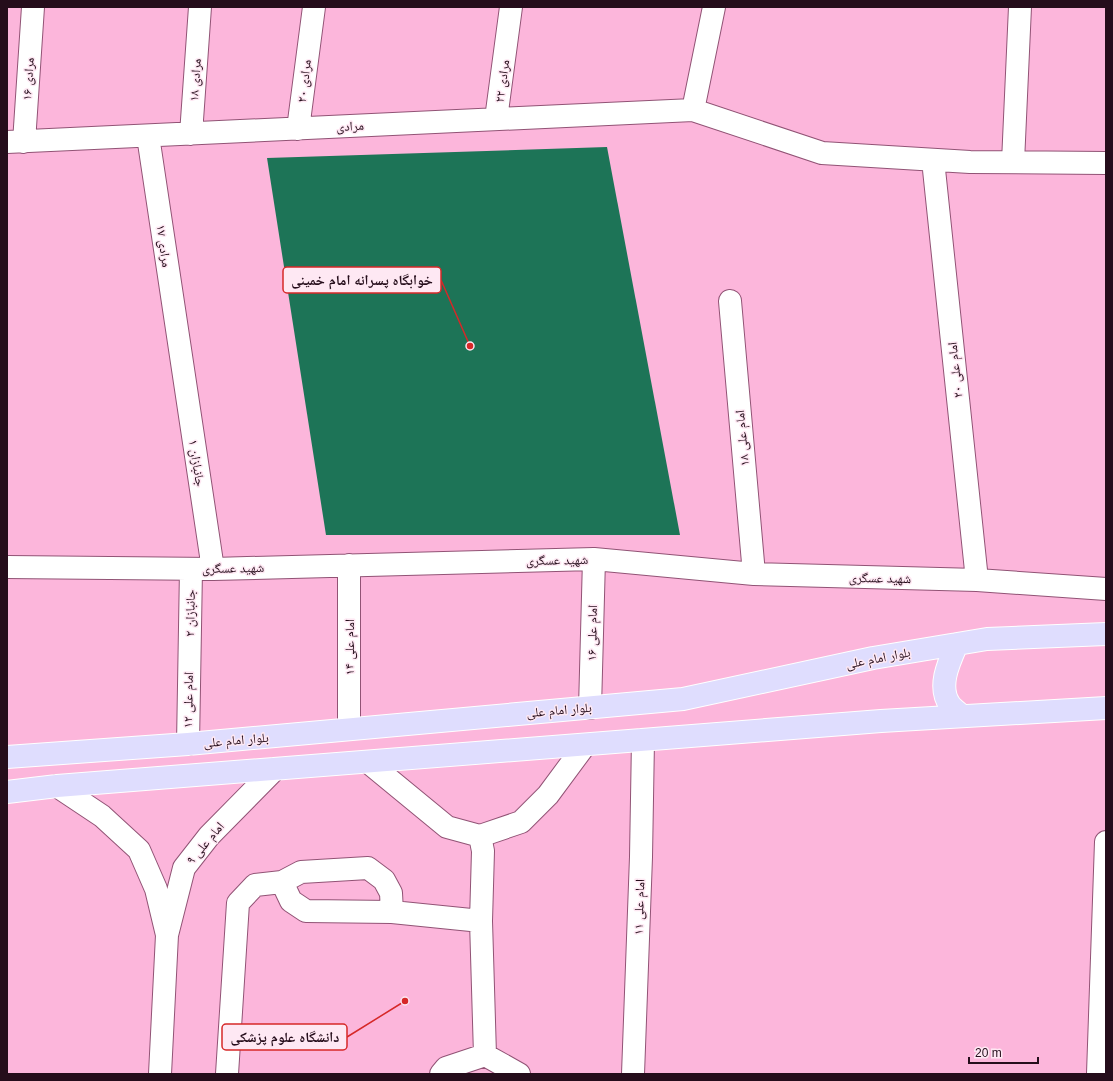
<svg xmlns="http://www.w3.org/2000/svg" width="1113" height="1081" font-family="Helvetica,'Noto Naskh Arabic',sans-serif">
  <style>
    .building { fill: #1d7457 }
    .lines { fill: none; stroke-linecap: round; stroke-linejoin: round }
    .minor-casing { stroke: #915375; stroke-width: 24 }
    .major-casing { stroke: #fff; stroke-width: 24 }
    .minor { stroke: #fff; stroke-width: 22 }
    .major { stroke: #dfddfe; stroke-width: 22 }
    .labels { text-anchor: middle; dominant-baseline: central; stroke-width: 3; stroke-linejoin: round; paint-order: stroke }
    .street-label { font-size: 13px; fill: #250d1b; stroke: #fee8f3 }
    .leader { fill: none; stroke: #d62828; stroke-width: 1.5 }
    .callout-dot { fill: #d62828; stroke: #fee8f3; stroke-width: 1.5 }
    .callout { fill: #fee8f3; stroke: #d62828; stroke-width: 1.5 }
    .callout-label { font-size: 14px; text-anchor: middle; font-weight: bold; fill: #250d1b }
  </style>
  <rect width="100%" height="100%" fill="#fcb6db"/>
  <path class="building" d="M607 147 680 535H326L267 158Z"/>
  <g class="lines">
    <defs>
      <path id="minor" d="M693 110 714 7
        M496 119 511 7
        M298 129 314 7
        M191 134 200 7
        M148 136 213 569
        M7 142 693 110 822 153 970 162 1106 163
        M24 142 33 7
        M933 160 977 580
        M1013 162 1020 7
        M730 301 754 574
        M349 565V729
        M7 567 213 569 594 559 754 574 977 580 1106 589
        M590 708 594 559
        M188 744 191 569
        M368 762 447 827 480 836 521 822 548 795 585 745
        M57 786 102 816 139 850 156 889 167 935 184 868 209 836 275 769
        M480 836 483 851 481 921 485 1055 519 1074
        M282 882 301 872 368 868 384 880 391 893 392 912
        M160 1074 167 935
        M227 1074 238 903 255 885 282 882 291 901 306 911 392 912 481 921
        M441 1074 446 1068 485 1055
        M633 1074 641 857 643 740
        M1098 1074 1106 842"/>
      <path id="major" d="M957 644C949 662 937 687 950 705 953 709 959 713 962 716
        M7 757 188 744 683 699 873 658 987 639 1106 634
        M7 792 57 786 881 721 1106 708"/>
    </defs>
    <use href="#minor" class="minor-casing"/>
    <use href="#major" class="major-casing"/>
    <use href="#minor" class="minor"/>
    <use href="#major" class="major"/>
  </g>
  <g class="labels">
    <g class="street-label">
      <text transform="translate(28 79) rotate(-86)">مرادی ۱۶</text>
      <text transform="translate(195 80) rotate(-86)">مرادی ۱۸</text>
      <text transform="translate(304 81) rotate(-83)">مرادی ۲۰</text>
      <text transform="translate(502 81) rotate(-82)">مرادی ۲۲</text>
      <text transform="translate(350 126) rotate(-3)">مرادی</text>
      <text transform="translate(164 246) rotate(82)">مرادی ۱۷</text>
      <text transform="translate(955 370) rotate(-96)">امام علی ۲۰</text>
      <text transform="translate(742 438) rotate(-95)">امام علی ۱۸</text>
      <text transform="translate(197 463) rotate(81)">جانبازان ۱</text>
      <text transform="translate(557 560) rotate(-1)">شهید عسگری</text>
      <text transform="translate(233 568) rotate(-1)">شهید عسگری</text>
      <text transform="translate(880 578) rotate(1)">شهید عسگری</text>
      <text transform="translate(190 613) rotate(-89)">جانبازان ۲</text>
      <text transform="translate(592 633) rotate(-89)">امام علی ۱۶</text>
      <text transform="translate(349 647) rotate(-90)">امام علی ۱۴</text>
      <text transform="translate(878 658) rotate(-11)">بلوار امام علی</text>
      <text transform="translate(188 700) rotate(-89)">امام علی ۱۲</text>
      <text transform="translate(559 710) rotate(-5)">بلوار امام علی</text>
      <text transform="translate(236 740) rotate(-5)">بلوار امام علی</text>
      <text transform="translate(205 843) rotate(-50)">امام علی ۹</text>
      <text transform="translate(639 907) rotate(-88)">امام علی ۱۱</text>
    </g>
  </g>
  <path class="leader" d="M470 346L441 280M405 1001L347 1037"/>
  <g class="callout-dot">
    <circle cx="470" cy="346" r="4"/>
    <circle cx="405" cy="1001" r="4"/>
  </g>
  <g class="callout">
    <rect x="283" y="267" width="158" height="26" rx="4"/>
    <rect x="222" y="1024" width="125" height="26" rx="4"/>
  </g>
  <g class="callout-label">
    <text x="362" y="285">خوابگاه پسرانه امام خمینی</text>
    <text x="285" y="1042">دانشگاه علوم پزشکی</text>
  </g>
  <rect width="1113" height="1081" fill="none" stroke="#250d1b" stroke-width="16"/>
  <path d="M969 1057v6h69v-6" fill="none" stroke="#250d1b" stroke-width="2"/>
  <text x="975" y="1057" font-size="12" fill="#250d1b" stroke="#fee8f3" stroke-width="3" paint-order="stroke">20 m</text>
</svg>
